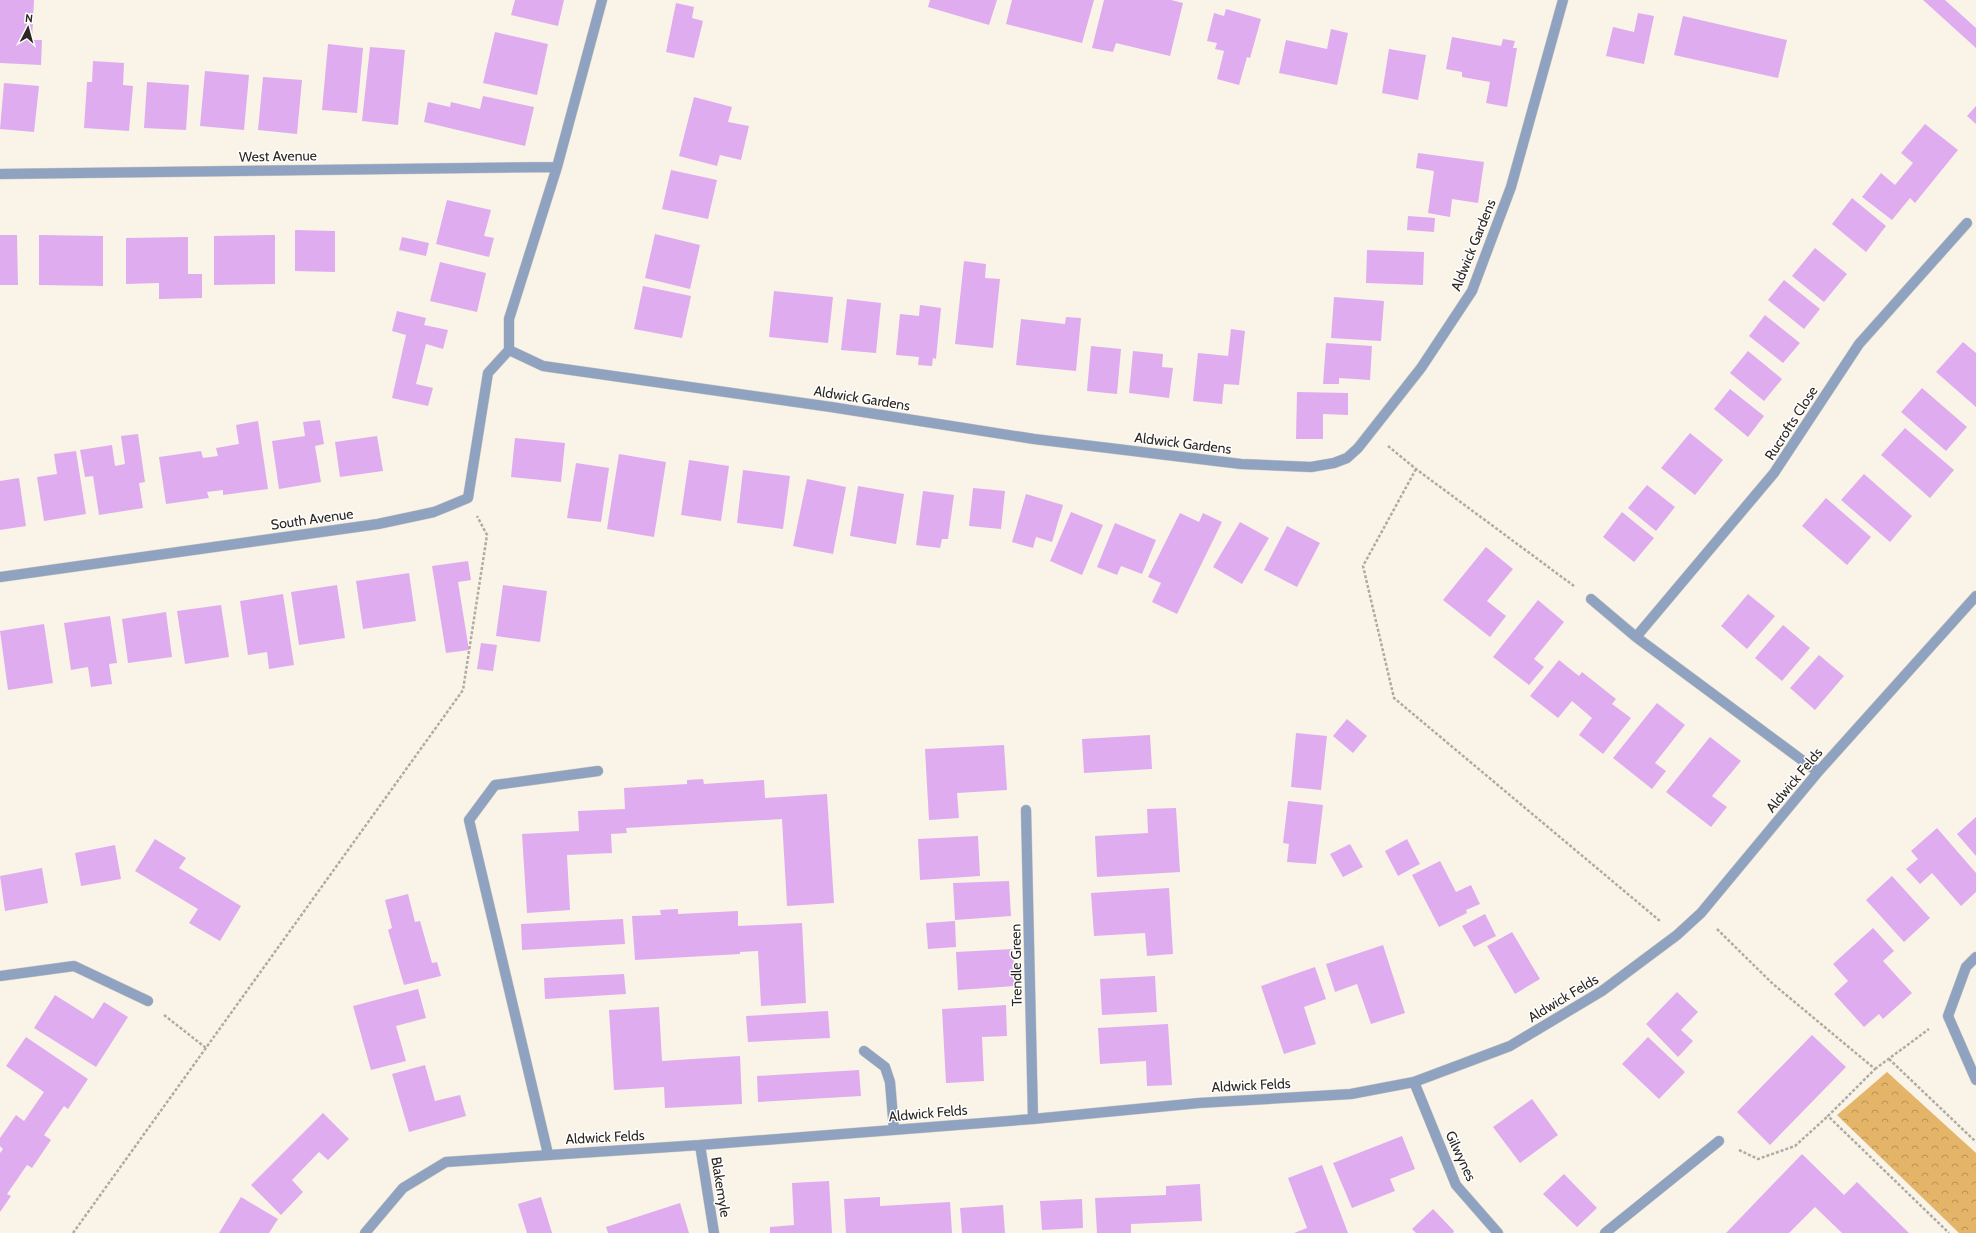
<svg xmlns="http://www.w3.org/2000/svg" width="1976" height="1233" font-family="Cabin,sans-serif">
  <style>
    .forest { fill: url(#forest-crowns) }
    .building { fill: #e0acf0 }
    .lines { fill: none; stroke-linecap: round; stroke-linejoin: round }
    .minor-casing { stroke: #d5cec4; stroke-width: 11 }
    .path { stroke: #b0aba2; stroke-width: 2.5; stroke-dasharray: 3 2; stroke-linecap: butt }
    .minor { stroke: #8fa3c1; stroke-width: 10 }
    .labels { text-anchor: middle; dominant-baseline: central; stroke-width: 3; stroke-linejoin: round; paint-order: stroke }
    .street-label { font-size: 14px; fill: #2b2824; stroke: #fff }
  </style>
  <defs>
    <pattern id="forest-crowns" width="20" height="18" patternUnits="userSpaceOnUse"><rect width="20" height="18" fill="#e4b468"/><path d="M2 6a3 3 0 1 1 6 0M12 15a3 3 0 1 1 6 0" fill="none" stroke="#b99255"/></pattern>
  </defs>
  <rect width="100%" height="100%" fill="#faf3e7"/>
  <path class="forest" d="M1887 1072 1976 1153V1233H1959L1837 1115Z"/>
  <path class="building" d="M0 0H34L32 40H42L41 65 0 63Z
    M515 0H564L558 26 511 15Z
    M930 0H997L989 25 928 7Z
    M1012 0H1094L1082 43 1006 24Z
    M1104 0H1171L1183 3 1170 56 1116 43 1113 52 1092 48Z
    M1923 0H1945L1976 28V48Z
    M676 3 694 7 692 18 703 21 694 58 666 52Z
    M1226 9 1261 19 1250 58 1247 57 1239 85 1217 79 1224 51 1215 49 1217 43 1207 41 1214 13 1224 16Z
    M1638 13 1654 16 1644 64 1606 56 1613 27 1634 32Z
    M1683 16 1787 40 1778 78 1674 55Z
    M1331 29 1348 33 1337 85 1279 73 1286 40 1327 49Z
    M495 32 548 44 537 95 483 83Z
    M1452 37 1501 46 1503 39 1515 41 1513 48H1517L1507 107 1486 103 1490 82 1462 77V72L1446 69Z
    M328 44 363 48 357 113 322 110Z
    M370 47 405 50 398 125 362 121Z
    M1389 49 1426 55 1418 100 1382 93Z
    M93 61 124 63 123 85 133 86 129 131 84 128 87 82H92Z
    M205 71 249 75 244 130 200 126Z
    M263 77 302 80 297 134 258 130Z
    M147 82 189 85 186 130 144 128Z
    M4 83 39 86 34 132 0 129Z
    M483 96 534 107 525 146 424 122 428 102 450 107 451 102 480 109Z
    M694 97 732 107 728 122 749 126 741 160 720 155 717 166 679 156Z
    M1976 106V124L1967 116Z
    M1925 124 1958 150 1915 203 1910 198 1892 220 1862 197 1881 173 1895 185 1913 163 1901 153Z
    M1418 153 1484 162 1478 203 1452 199 1450 217 1428 213 1434 171 1416 168Z
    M671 170 717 180 708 219 662 209Z
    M1852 198 1886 226 1866 252 1832 224Z
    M447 200 491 210 484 236 494 238 489 257 436 244Z
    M1408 216 1435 218 1434 232 1407 230Z
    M295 230 335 231V272L295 271Z
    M655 234 700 245 690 289 645 278Z
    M0 235H17L18 285H0Z
    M39 235 103 236V286L39 285Z
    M275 235V284L214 285V236Z
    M188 237V274H202V298L159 299V283L126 284V238Z
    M402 237 429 243 426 256 399 250Z
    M1815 248 1847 274 1824 302 1792 276Z
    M1367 250 1424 252 1423 285 1366 283Z
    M964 261 986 264 985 278 1000 279 993 348 955 344Z
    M440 262 486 273 477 312 430 301Z
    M1784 280 1820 309 1804 329 1768 300Z
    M643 286 691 296 682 338 634 329Z
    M774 291 833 297 828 343 769 337Z
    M1334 297 1384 301 1381 341 1331 338Z
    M847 299 881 303 876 353 841 350Z
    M920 305 941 308 936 359 933 358 932 366 918 365 919 357 896 355 900 314 919 316Z
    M397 311 426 318 424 325 448 330 443 349 426 344 416 384 433 388 428 406 392 398 406 335 392 331Z
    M1765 315 1800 343 1783 363 1749 336Z
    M1066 317 1081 318 1076 371 1016 365 1021 319 1065 324Z
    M1231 329 1245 331 1239 385 1224 384 1222 404 1193 401 1198 353 1228 356Z
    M1963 342 1976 353V407L1936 372Z
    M1326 343 1372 346 1370 380 1339 378V384H1323Z
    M1091 346 1121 349 1117 394 1087 391Z
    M1133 351 1163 354 1162 367 1173 368 1169 398 1129 393Z
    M1748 351 1782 379 1764 401 1730 373Z
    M1922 388 1967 427 1946 451 1901 412Z
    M1730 389 1764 416 1748 437 1714 409Z
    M1297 392 1348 393V415L1323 414V439H1296Z
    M320 420 324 444 315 446 321 482 279 489 272 441 305 436 303 422Z
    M258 421 268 489 223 495V490L207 492 209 498 166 504 159 457 201 451 203 458 218 456 216 448 239 444 236 425Z
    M1905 428 1954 470 1930 498 1881 455Z
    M1690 433 1723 460 1695 495 1661 468Z
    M138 434 145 482 139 483 143 508 99 515 93 476 85 477 80 450 112 445 115 466 125 464 121 436Z
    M377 436 383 471 340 477 335 442Z
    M515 438 565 443 561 482 511 477Z
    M76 451 86 514 44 521 37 477 57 474 54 454Z
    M619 454 666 462 654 537 607 529Z
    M689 460 729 466 721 521 681 515Z
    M576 463 609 468 601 522 567 518Z
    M743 470 790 476 783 529 737 523Z
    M1864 474 1912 516 1890 542 1841 500Z
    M19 478 26 526 0 530V481Z
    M807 479 846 487 833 554 793 546Z
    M1647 485 1675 507 1656 531 1628 508Z
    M858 486 904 494 896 544 850 536Z
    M973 488 1005 491 1001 529 969 526Z
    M923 491 954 495 948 539H942L940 548 916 545Z
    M1026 494 1063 505 1052 542 1036 537 1033 548 1012 542Z
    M1826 498 1871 537 1847 565 1802 526Z
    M1071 512 1103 525 1082 575 1050 561Z
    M1622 512 1654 538 1634 562 1603 537Z
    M1180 513 1199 522 1203 513 1222 522 1177 614 1152 602 1161 583 1148 577Z
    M1240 522 1269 538 1242 584 1213 567Z
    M1115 523 1156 540 1142 574 1121 566 1117 575 1097 567Z
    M1287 526 1320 543 1297 587 1264 570Z
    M1486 547 1513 569 1487 601 1506 616 1490 637 1443 600Z
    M468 561 471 580 458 582 469 650 446 653 432 566Z
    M409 573 416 621 363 629 356 581Z
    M337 585 345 638 299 645 291 592Z
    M503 585 547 591 540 642 496 636Z
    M283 594 294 665 269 669 267 652 248 655 240 601Z
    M1748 594 1775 616 1747 649 1721 626Z
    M1538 600 1564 622 1534 659 1544 667 1529 685 1493 657Z
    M221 605 229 657 185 664 177 611Z
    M166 612 172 657 128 663 122 619Z
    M110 616 117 663 109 664 112 684 91 687 88 667 71 670 64 623Z
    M44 624 53 683 8 690 0 631Z
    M1783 625 1810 648 1782 681 1755 658Z
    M481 643 497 645 493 671 477 669Z
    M1819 655 1844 676 1815 710 1790 688Z
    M1559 660 1579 676 1582 672 1616 699 1612 704 1631 718 1603 754 1579 735 1592 718 1572 701 1558 718 1530 696Z
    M1657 703 1685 725 1655 763 1666 771 1652 789 1613 758Z
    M1347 719 1367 736 1353 753 1333 736Z
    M1296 733 1327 736 1321 790 1291 787Z
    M1150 735 1152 769 1084 773 1082 739Z
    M1710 737 1741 761 1712 796 1727 807 1711 827 1666 792Z
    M1004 745 1007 790 957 793 959 818 929 820 925 749Z
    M703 779 704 784 764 780 765 798 827 794 834 903 787 906 782 819 626 828 627 833 611 834 612 853 567 855 570 910 527 913 522 834 579 831 578 811 625 809 624 788 687 784V780Z
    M1288 801 1323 805 1316 864 1287 862 1289 844 1283 843Z
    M1176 808 1180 872 1097 877 1095 836 1148 833 1147 809Z
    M1976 817V856L1957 834Z
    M1937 828 1976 873V892L1961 906 1932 873 1920 884 1906 869 1918 859 1911 851Z
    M978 836 980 876 920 880 918 839Z
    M155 839 186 858 179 868 241 906 220 941 189 923 198 909 135 871Z
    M1407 839 1420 864 1398 876 1385 851Z
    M1350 844 1363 867 1343 877 1330 854Z
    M115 845 121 879 81 886 75 853Z
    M1440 861 1456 892 1471 885 1480 904 1466 910 1467 913 1439 927 1412 875Z
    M42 868 48 903 5 911 0 876Z
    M1892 876 1930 918 1904 942 1866 900Z
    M1009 881 1011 916 955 920 953 883Z
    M1169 888 1173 954 1147 956 1145 933 1094 936 1091 893Z
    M408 894 415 922 420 921 432 963 437 962 441 976 404 985 388 930 392 928 385 900Z
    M678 909V914L738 911V926L802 923 806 1003 761 1006 758 951 740 952V954L635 960 632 916 661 915 660 910Z
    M1485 914 1496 936 1474 947 1462 926Z
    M623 919 625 944 522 950 521 924Z
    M955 921 956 947 928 949 926 923Z
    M1873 928 1894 951 1883 961 1912 993 1883 1019 1879 1014 1864 1027 1834 994 1848 981 1833 964Z
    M1512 932 1540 979 1515 994 1487 946Z
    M1383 945 1405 1013 1371 1024 1357 984 1335 992 1326 964Z
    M1013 949 1015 986 958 990 956 952Z
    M1315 967 1326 999 1304 1007 1316 1044 1284 1054 1261 986Z
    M624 974 626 994 545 999 544 978Z
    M1155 976 1157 1012 1102 1015 1100 979Z
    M418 989 426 1018 396 1026 406 1061 371 1070 353 1006Z
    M1677 992 1698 1012 1681 1030 1693 1041 1678 1057 1646 1024Z
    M55 995 93 1019 104 1002 128 1017 96 1067 34 1028Z
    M1006 1005 1007 1036 982 1037 984 1081 946 1083 942 1009Z
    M659 1007 662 1061 740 1056 742 1104 665 1108 664 1087 614 1090 609 1010Z
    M828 1011 830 1038 748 1042 746 1016Z
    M1168 1024 1172 1085 1147 1086 1146 1061 1100 1064 1098 1028Z
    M1812 1035 1846 1067 1770 1145 1737 1112Z
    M26 1037 88 1079 68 1109 64 1106 44 1135 51 1140 32 1168 27 1165 7 1194 11 1196 0 1212V1153L3 1149 0 1146V1138L16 1115 24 1121 44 1092 6 1066Z
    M1648 1037 1685 1072 1659 1099 1622 1064Z
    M425 1065 435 1101 460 1095 466 1116 409 1132 392 1074Z
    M859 1070 861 1096 758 1102 757 1076Z
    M1532 1099 1558 1135 1520 1163 1493 1127Z
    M323 1113 349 1139 328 1160 319 1152 292 1180 303 1192 281 1215 251 1185Z
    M1402 1136 1415 1169 1390 1179 1395 1191 1352 1208 1333 1163Z
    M1802 1154 1844 1195 1857 1182 1909 1233H1842L1815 1207 1789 1233H1726Z
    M1322 1165 1348 1233H1294L1307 1228 1288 1178Z
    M1564 1174 1597 1208 1577 1227 1543 1194Z
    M829 1181 832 1233H770V1227L794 1225 792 1183Z
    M1200 1184 1202 1221 1131 1224V1233H1097L1095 1198 1166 1195V1186Z
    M241 1197 278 1219 269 1233H219Z
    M541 1197 552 1233H527L518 1204Z
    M880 1197V1206L950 1202 952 1233H846L844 1199Z
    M1082 1199 1083 1228 1042 1230 1040 1201Z
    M680 1203 689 1233H608L606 1227Z
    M1003 1205 1005 1233H962L960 1208Z
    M1433 1209 1454 1231 1453 1233H1416L1412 1229Z"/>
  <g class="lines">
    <defs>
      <path id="minor" d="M0 174 557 167
        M509 350 543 366 831 407 1034 439 1241 464 1311 467 1334 463 1347 458 1358 448 1421 368 1472 291 1511 187 1563 0
        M509 350V319L557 167 602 0
        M0 577 378 524 434 512 468 498 488 373 509 350
        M1591 599 1636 637 1818 772
        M1636 637 1774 473 1859 344 1967 223
        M1026 810 1033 1119
        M1976 957 1966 967 1948 1016 1976 1080
        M0 976 74 966 148 1001
        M864 1051 885 1067 890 1082 894 1130
        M1414 1082 1456 1185 1498 1233
        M700 1145 714 1233
        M548 1154 469 820 495 785 598 771
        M365 1233 403 1188 446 1162 700 1145 1033 1119 1199 1103 1351 1094 1414 1082 1510 1046 1602 991 1677 935 1701 913 1818 772 1976 596
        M1605 1233 1719 1141"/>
    </defs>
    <use href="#minor" class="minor-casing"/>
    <path class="path" d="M1388 446 1416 469 1574 586
      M1416 469 1363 566 1394 698 1660 921
      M1717 929 1773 984 1875 1069 1828 1116 1949 1233
      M164 1015 206 1048
      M1889 1059 1976 1142
      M1875 1069 1929 1029
      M1739 1150 1758 1159 1795 1146 1828 1116
      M73 1233 463 690 487 535 477 516"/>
    <use href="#minor" class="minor"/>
  </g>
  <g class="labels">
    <g class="street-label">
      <text transform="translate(278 156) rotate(-1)">West Avenue</text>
      <text transform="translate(1473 245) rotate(-68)">Aldwick Gardens</text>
      <text transform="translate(862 398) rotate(9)">Aldwick Gardens</text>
      <text transform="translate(1791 423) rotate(-57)">Rucrofts Close</text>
      <text transform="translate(1183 443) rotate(7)">Aldwick Gardens</text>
      <text transform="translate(312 519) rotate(-8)">South Avenue</text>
      <text transform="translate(1794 780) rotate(-50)">Aldwick Felds</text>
      <text transform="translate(1016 965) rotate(-91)">Trendle Green</text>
      <text transform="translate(1563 998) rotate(-31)">Aldwick Felds</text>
      <text transform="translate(1251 1085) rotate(-3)">Aldwick Felds</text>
      <text transform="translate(928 1113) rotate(-5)">Aldwick Felds</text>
      <text transform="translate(605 1137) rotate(-3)">Aldwick Felds</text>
      <text transform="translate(1461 1156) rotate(65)">Gilwynes</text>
      <text transform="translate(721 1187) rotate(81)">Blakemyle</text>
    </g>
  </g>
  <g transform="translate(28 28) rotate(6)" stroke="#ffffff" stroke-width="3" paint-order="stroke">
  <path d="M0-3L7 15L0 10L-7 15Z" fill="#2b2824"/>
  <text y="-6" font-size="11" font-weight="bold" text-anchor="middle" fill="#2b2824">N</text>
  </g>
</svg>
